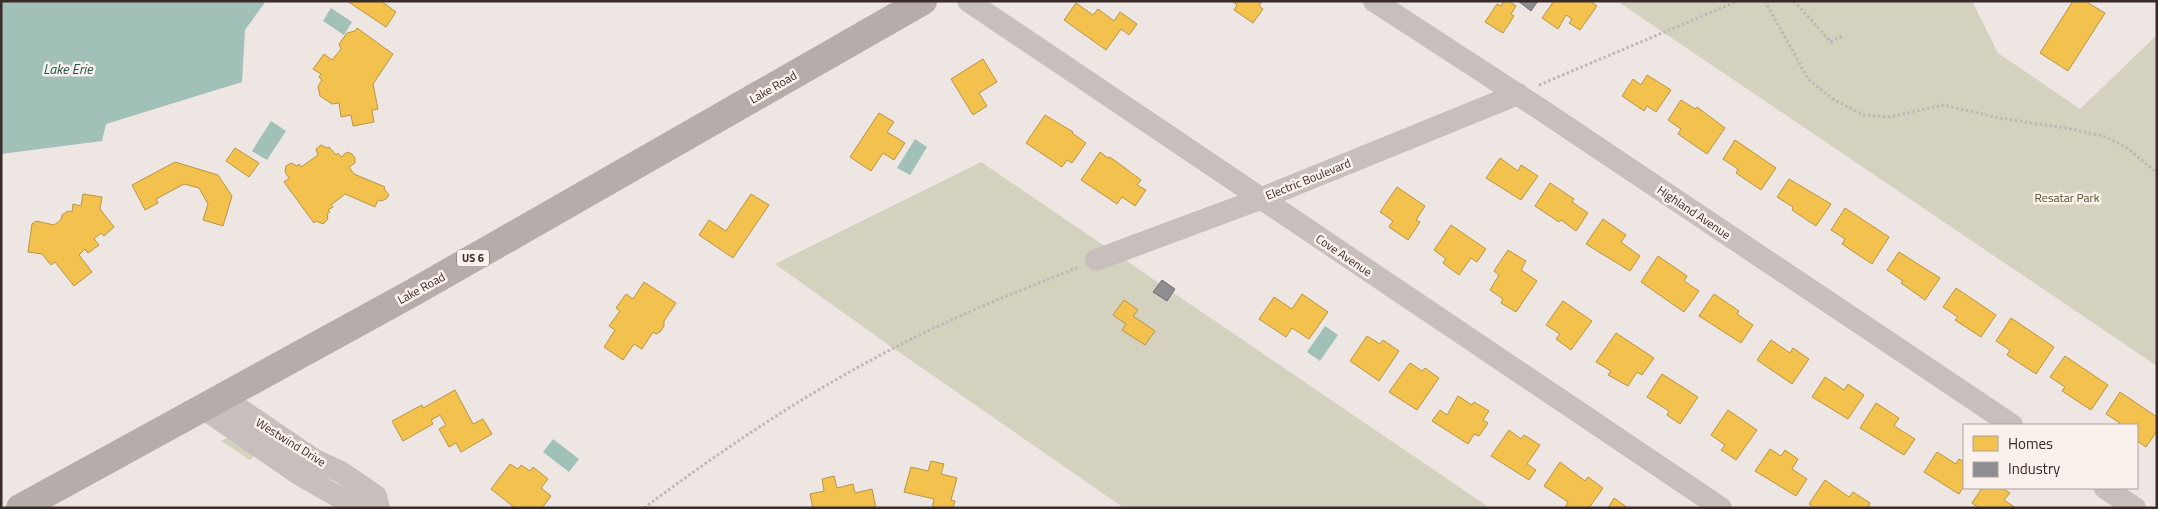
<svg xmlns="http://www.w3.org/2000/svg" width="2158" height="509" font-family="'Titillium Web',sans-serif">
  <style>
    .green { fill: #d4d2be }
    .water { fill: #a0c0b8 }
    .homes { fill: #f2c14e; stroke: #ba9443 }
    .industry { fill: #8d8d92; stroke: #747073 }
    .lines { fill: none; stroke-linecap: round; stroke-linejoin: round }
    .path { stroke: #c0b7b4; stroke-width: 3; stroke-dasharray: 2.5 2.5; stroke-linecap: butt }
    .minor { stroke: #c7bfbc; stroke-width: 22 }
    .major { stroke: #b6adab; stroke-width: 28 }
    .labels { text-anchor: middle; dominant-baseline: central; stroke-width: 5; stroke-linejoin: round; paint-order: stroke }
    .shield { fill: #faf0ec; stroke: #726664; stroke-width: 1 }
    .shield-label { font-size: 11px; font-weight: bold; fill: #382b2a }
    .street-label { font-size: 12px; fill: #382b2a; stroke: #faf0ec }
    .park-label { font-size: 12px; fill: #51562e; stroke: #faf0ec }
    .water-label { font-size: 14px; font-style: italic; fill: #215950; stroke: #faf0ec }
  </style>
  <rect width="100%" height="100%" fill="#eee6e3"/>
  <path class="green" d="M1617 1H1972L1998 53 2080 109 2157 35V366Z
    M981 162 1490 508H1124L893 348 775 264Z
    M231 436 258 453 250 460 221 441Z"/>
  <path class="water" d="M1 1H266L245 30 242 82 106 124 102 141 1 154Z
    M331 8 352 22 344 35 323 21Z
    M271 121 286 131 267 160 252 151Z
    M915 139 927 147 910 175 897 168Z
    M1325 326 1338 335 1320 361 1307 352Z
    M553 439 579 459 569 472 543 452Z"/>
  <path class="homes" d="M347 1H381L396 12 386 27Z
    M1232 1H1262L1259 6 1263 9 1253 23 1234 10 1237 5Z
    M1504 1H1509L1516 6 1511 14 1514 16 1503 33 1485 22 1497 4 1501 6Z
    M1554 1H1590L1597 6 1580 30 1569 23 1572 19 1566 15 1558 29 1542 18Z
    M2073 1H2085L2105 13 2068 71 2040 53Z
    M1076 3 1093 15 1098 9 1114 21 1120 12 1137 24 1129 35 1121 29 1106 50 1064 20Z
    M357 28 393 54 373 84 378 109 372 110 374 122 353 126 351 115 341 117 339 103 332 104 320 96 318 86 322 80 319 77 321 74 313 69 324 54 332 60 341 49 339 44 347 33 355 31Z
    M983 59 997 82 979 93 987 106 973 115 951 79Z
    M1647 75 1671 90 1656 112 1647 106 1644 111 1622 96 1633 79 1641 85Z
    M1681 100 1695 109 1697 107 1725 128 1707 154 1678 134 1681 129 1668 120Z
    M879 113 894 122 887 132 905 143 894 160 883 153 871 171 850 157Z
    M1045 115 1073 132 1072 133 1086 143 1072 163 1067 160 1062 167 1026 143Z
    M1735 140 1776 168 1761 190 1736 173 1738 169 1723 159Z
    M321 145 327 148 329 147 336 155 338 153 341 157 347 152 352 154 355 158V163L349 167 354 174 385 187 384 189 389 195 386 199 381 201 378 200 375 207 345 194 331 205 333 207 328 210 330 212 327 214 328 219 323 224 316 221 314 223 284 182 289 178 285 172 286 166 291 163 297 166 299 164 301 167 318 155 316 149Z
    M235 148 259 163 249 177 226 161Z
    M1100 152 1108 158 1110 157 1141 180 1137 185 1146 190 1135 206 1122 197 1117 204 1081 180Z
    M1500 158 1518 171 1521 165 1538 176 1521 200 1486 178Z
    M175 162 218 175 232 196 223 226 203 220 208 204 199 188 184 184 156 199 158 203 145 210 132 185Z
    M1789 179 1831 204 1816 226 1792 210 1793 207 1777 197Z
    M1550 183 1574 199 1572 202 1588 213 1576 231 1561 220 1559 222 1535 206Z
    M1397 187 1425 206 1416 220 1420 222 1408 240 1389 227 1393 221 1380 212Z
    M83 194 102 197 100 209 114 227 104 236 101 233 94 239 99 245 88 253 85 249 79 255 92 272 74 286 55 262 51 265 42 254 28 252 32 224 36 221 54 225 61 220 62 215 68 211 72 212 73 204 81 206Z
    M751 194 769 205 733 258 699 235 709 220 726 231Z
    M1845 208 1889 237 1872 264 1842 244 1845 239 1831 230Z
    M1603 219 1626 235 1621 242 1640 256 1630 271 1586 244Z
    M1451 225 1486 249 1477 262 1471 258 1459 275 1443 263 1446 259 1434 250Z
    M1508 250 1526 261 1521 270 1537 281 1516 312 1501 303 1503 299 1490 290 1499 275 1494 271Z
    M1899 252 1940 278 1925 300 1901 283 1903 281 1887 270Z
    M1658 256 1687 276 1684 281 1699 291 1684 312 1641 282Z
    M644 282 676 303 664 321V326L660 332 656 334 653 332 642 349 634 344 623 360 604 347 615 330 609 326 620 311 616 308 626 294 633 299Z
    M1956 288 1996 315 1981 337 1955 320 1958 317 1943 307Z
    M1302 294 1328 312 1309 339 1292 328 1286 337 1259 319 1274 297 1292 309Z
    M1714 294 1739 311 1737 314 1753 325 1741 343 1699 316Z
    M1124 300 1138 310 1133 316 1155 331 1145 345 1122 330 1126 324 1113 315Z
    M1563 301 1592 321 1571 350 1556 339 1560 334 1546 325Z
    M2011 318 2054 347 2036 374 2007 355 2010 350 1996 341Z
    M1616 333 1654 358 1642 375 1637 372 1628 386 1608 375 1611 371 1596 362Z
    M1367 336 1380 344 1383 340 1399 351 1379 381 1350 361Z
    M1771 340 1790 353 1793 348 1809 359 1792 384 1757 360Z
    M2065 356 2108 385 2091 410 2062 391 2065 387 2050 377Z
    M1410 363 1422 371 1425 368 1439 378 1417 410 1389 392Z
    M1662 374 1698 397 1680 424 1667 415 1669 411 1647 397Z
    M1825 377 1844 390 1848 384 1864 395 1848 419 1812 397Z
    M455 390 473 424 483 419 492 434 461 452 456 443 449 447 439 429 446 425 440 415 431 420 433 424 403 441 392 421 422 405 423 408Z
    M2120 392 2157 417V431L2146 447 2137 441V425H2118L2120 423 2106 414Z
    M1458 396 1472 405 1474 402 1489 411 1483 420 1488 423 1479 436 1474 434 1468 444 1432 421 1440 410 1447 415Z
    M1876 403 1899 418 1894 426 1915 439 1904 455 1860 428Z
    M1728 410 1757 430 1736 460 1721 450 1725 445 1711 435Z
    M1509 430 1521 439 1524 435 1540 445 1527 464 1536 470 1529 480 1491 456Z
    M1770 449 1781 456 1785 450 1798 459 1792 469 1807 479 1796 496 1755 471Z
    M1937 452 1956 464 1959 459 1964 462V486L1959 494 1924 472Z
    M931 461 944 464 941 474 957 478 951 500 955 501 953 508H932L934 499 904 492 911 467 928 471Z
    M1560 462 1585 481 1588 477 1603 488 1589 508H1565L1568 502 1544 486Z
    M510 464 518 469 521 465 530 471 533 467 548 479 541 488 551 496 542 508H515L491 489Z
    M834 476 837 488 853 484 855 493 872 489 876 508H813L810 494 824 491 822 479Z
    M1825 480 1849 497 1853 492 1870 503 1868 508H1814L1809 504Z
    M1982 488H2002L2010 493 2004 500 2016 508H1979L1972 503Z
    M1614 498 1628 508H1608Z"/>
  <path class="industry" d="M1518 1H1538L1531 11Z
    M1162 280 1175 289 1167 301 1153 292Z"/>
  <g class="lines">
    <path class="path" d="M1765 1 1808 79 1833 99 1863 115 1889 117 1943 105 1999 118 2071 129 2103 136 2126 147 2157 173
      M1794 1 1831 42 1842 36
      M1539 85 1738 1
      M644 508C723 449 805 394 892 349 952 317 1016 292 1079 267"/>
    <path class="minor" d="M968 1 1721 508
      M1374 1 1540 109 2012 425
      M1096 260 1260 199 1518 94
      M222 397 315 460 341 472 376 496 379 508
      M203 408 300 475 358 508
      M2105 488 2135 508"/>
    <path class="major" d="M20 508 414 292 923 1"/>
  </g>
  <g class="labels">
    <rect class="shield" x="457" y="249.5" width="32" height="17" rx="4"/>
    <g class="shield-label">
      <text x="473" y="258">US 6</text>
    </g>
    <g class="street-label">
      <text transform="translate(773 87) rotate(-30)">Lake Road</text>
      <text transform="translate(1308 179) rotate(-22)">Electric Boulevard</text>
      <text transform="translate(1694 212) rotate(34)">Highland Avenue</text>
      <text transform="translate(1344 255) rotate(34)">Cove Avenue</text>
      <text transform="translate(421 288) rotate(-29)">Lake Road</text>
      <text transform="translate(291 442) rotate(32)">Westwind Drive</text>
    </g>
    <g class="park-label">
      <text x="2067" y="197">Resatar Park</text>
    </g>
    <g class="water-label">
      <text x="68" y="68">Lake Erie</text>
    </g>
  </g>
  <rect width="2158" height="509" fill="none" stroke="#382b2a" stroke-width="5"/>
  <rect x="1963" y="424" width="175" height="65" fill="#faf0ec" stroke="#aca19e"/>
  <rect x="1973" y="436" width="25" height="15" fill="#f2c14e" stroke="#aca19e"/>
  <text x="2008" y="449" font-size="15" fill="#382b2a">Homes</text>
  <rect x="1973" y="462" width="25" height="15" fill="#8d8d92" stroke="#aca19e"/>
  <text x="2008" y="474" font-size="15" fill="#382b2a">Industry</text>
</svg>
